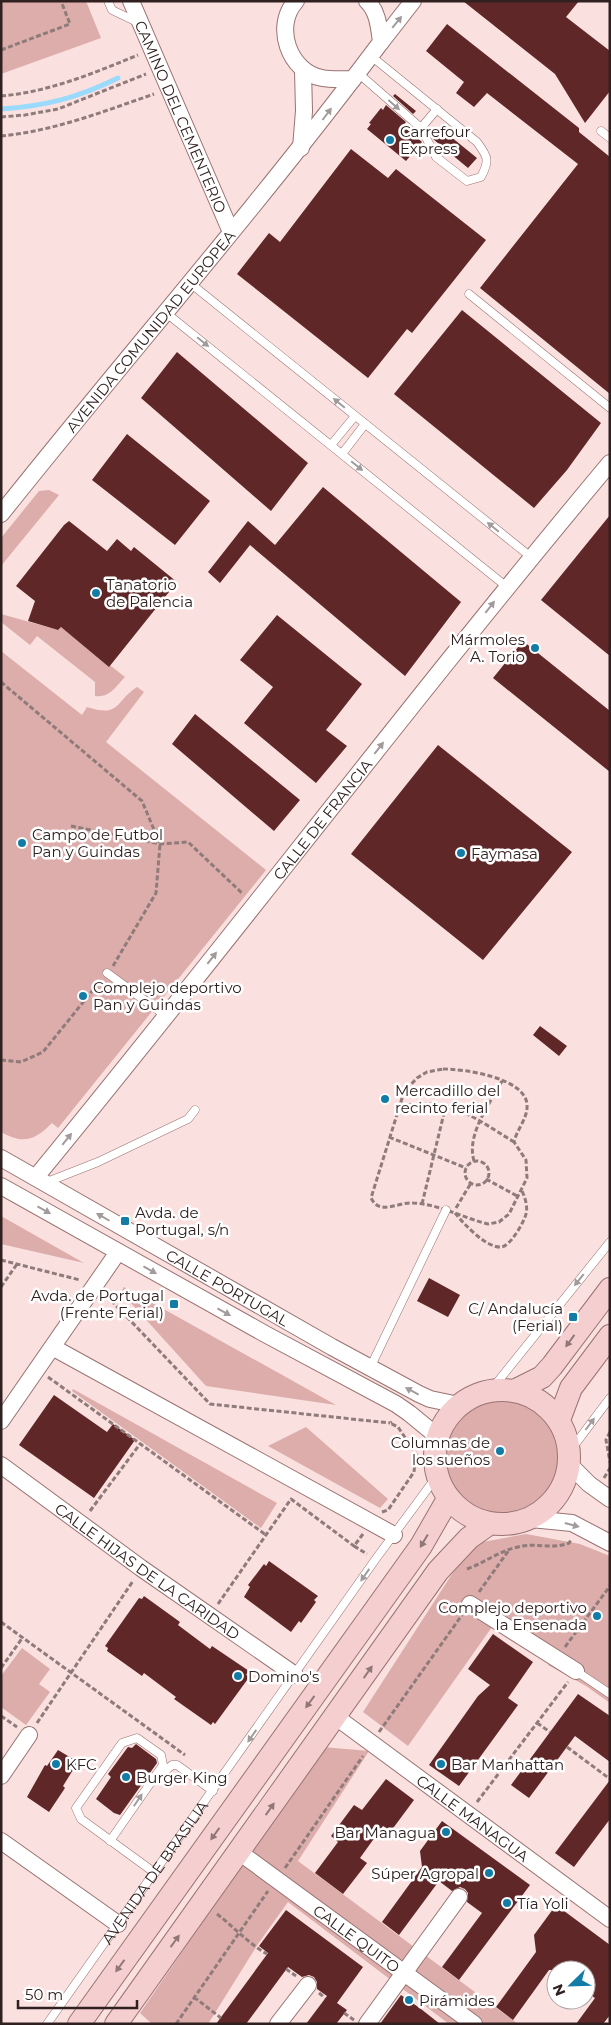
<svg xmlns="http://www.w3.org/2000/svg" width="611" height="2025" font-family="Montserrat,sans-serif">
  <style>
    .green { fill: #ddadab }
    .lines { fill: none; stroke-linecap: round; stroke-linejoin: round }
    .stream { stroke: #99dafd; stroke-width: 5 }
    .building { fill: #5f2728 }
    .lane-casing { stroke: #997372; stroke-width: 9 }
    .street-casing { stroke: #997372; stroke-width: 18 }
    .secondary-casing { stroke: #997372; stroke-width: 24 }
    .path { stroke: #8f7b7a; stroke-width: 3; stroke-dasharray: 5 2.5; stroke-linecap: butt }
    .lane { stroke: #fff; stroke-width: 8 }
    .street { stroke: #fff; stroke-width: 16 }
    .secondary { stroke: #f5ced0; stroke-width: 22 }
    .oneway { fill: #a29b9b }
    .oneway2 { fill: #927778 }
    .poi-dot { fill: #137ca6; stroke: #fff; stroke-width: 2 }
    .labels { text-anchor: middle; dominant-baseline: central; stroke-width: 5; stroke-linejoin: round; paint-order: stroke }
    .street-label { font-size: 15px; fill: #302020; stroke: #fff }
    .poi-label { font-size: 15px; fill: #302020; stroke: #fff; text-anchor: start }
  </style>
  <rect width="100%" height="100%" fill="#fae0df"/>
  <path class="green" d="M1 1H86L101 38 1 74Z
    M49 490 59 495 1 566V538L39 491Z
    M1 614 58 630 61 627 125 677C115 687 110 698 95 696V682L37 636 30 645 1 622Z
    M1 651 82 715 87 707C121 718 115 701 137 687L144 692 106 742 266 870 58 1128 52 1123C35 1140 24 1145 1 1132Z
    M1 1216 84 1263 1 1244Z
    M124 1287 336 1405 206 1386 121 1292Z
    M73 1389 277 1503 261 1528 72 1391Z
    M435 1457a67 67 0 1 1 134 0a67 67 0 1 1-134 0Z
    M306 1427 388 1499 380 1508 268 1446Z
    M526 1534 580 1544 610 1556V1703L586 1686 548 1665 558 1651 499 1617 408 1746 363 1712 452 1574 477 1543Z
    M22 1648 50 1669 39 1684 50 1692 26 1725 1 1707V1676Z
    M323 1747 369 1751 298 1861 518 2024H449L288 1902 258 1944 208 2024H152L140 2013Z"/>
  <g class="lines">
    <path class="stream" d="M1 109C46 106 77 98 118 78"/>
  </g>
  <path class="building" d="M463 1H579L566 17 610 51V91L585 123 555 74Z
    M447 24 579 128V132L610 157V394L480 288 578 164 487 93 474 107 456 93 464 82 426 51Z
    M395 94 416 111 413 114 393 96Z
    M386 105 406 122 403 126 422 142 406 161 367 129 371 124 369 123 381 108 383 110Z
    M440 128 477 158 468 168 433 139 432 137Z
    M351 149 388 178 396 169 486 240 412 333 407 329 368 378 237 274 269 233 280 242Z
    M462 310 601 423 567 470 534 508 394 394Z
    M177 352 308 463 271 511 141 398Z
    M127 434 210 501 175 545 92 480Z
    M323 487 461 602 405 676 250 545 220 583 208 572 248 521 275 545Z
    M610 515V656L541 600Z
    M69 521 107 551 117 539 131 551 134 547 177 582 109 667 61 627 58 630 28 621 35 601 16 586 64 525Z
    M277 615 362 684 326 730 347 746 316 783 244 723 273 687 240 660Z
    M523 641 610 711V772L493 678Z
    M195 714 300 800 274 831 172 744Z
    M438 745 572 852 483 960 351 854Z
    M540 1026 567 1046 559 1056 533 1035Z
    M429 1278 460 1295 448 1317 417 1301Z
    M54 1395 107 1432 113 1424 135 1440 94 1498 19 1445Z
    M269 1561 318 1596 314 1600 316 1602 301 1623 299 1621 291 1632 244 1597 250 1587 248 1585 264 1564 266 1566Z
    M144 1596 180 1622 178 1625 210 1649 212 1646 249 1671 246 1675 250 1676 215 1724 213 1722 211 1725 174 1699 176 1697 144 1673 142 1676 107 1651 108 1648 105 1646 139 1598 142 1599Z
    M493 1634 533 1662 508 1698 518 1705 459 1786 429 1765 478 1696 490 1685 468 1669Z
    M578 1694 610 1716V1762L575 1736 529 1798 511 1785Z
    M136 1744 156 1759 157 1763 120 1815 114 1813 96 1799 111 1777 108 1774 128 1747 132 1748Z
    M58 1750 78 1762 63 1786 65 1788 49 1812 27 1797 45 1765 47 1766Z
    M386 1779 414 1800 391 1831 383 1826 360 1858 367 1863 343 1894 315 1873 338 1842 331 1836 354 1805 362 1810Z
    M610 1780V1819L574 1867 555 1853Z
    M442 1821 530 1885 459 1980 442 1967 482 1913 467 1902 468 1893 465 1889 460 1887 452 1891 439 1881 399 1935 382 1922 422 1867 420 1851Z
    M556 1905 610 1945V2015L603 2024H576L595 1998 586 1992V1970H549L513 2020 496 2007 536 1952 534 1935Z
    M286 1910 363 1967 337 2003 347 2010 336 2024H306L327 1996 317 1989V1982L314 1977 309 1975 302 1977 288 1967 246 2024H216L268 1953 259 1946Z
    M401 1995 421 2009 440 2024H380Z"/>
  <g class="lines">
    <defs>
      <g id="lane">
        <path d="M108 1 112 10 137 22"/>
        <path d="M358 73 421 128 436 157 467 181 481 177C490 160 488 157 477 142L371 56"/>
        <path d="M421 128 437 109"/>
        <path d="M601 131 610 138"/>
        <path d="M190 283 531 557"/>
        <path d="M469 294 610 408"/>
        <path d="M165 312 507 587"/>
        <path d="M331 445 355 416"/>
        <path d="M342 454 365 424"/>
        <path d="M107 973 166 1016"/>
        <path d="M47 1182 98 1162 188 1119 195 1110"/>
        <path d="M370 1368 446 1210"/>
        <path d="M491 1390 610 1242"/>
        <path d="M570 1451 610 1398"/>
        <path d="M576 1671 610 1694"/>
        <path d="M157 1778 172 1765H177L213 1791"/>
        <path d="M110 1841 163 1765 161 1755 137 1738 122 1743 76 1808 81 1819 155 1873"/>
        <path id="s1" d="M47 2024 375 1560 437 1476"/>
      </g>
      <g id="street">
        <path id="s2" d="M131 1 231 232"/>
        <path d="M296 1C273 26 289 72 322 78 332 80 343 79 353 79L381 42C379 28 378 11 367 1"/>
        <path d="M381 42 413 1"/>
        <path d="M301 148 304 111 303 70"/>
        <path id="s3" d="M1 514C117 368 240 227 353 79"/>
        <path id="s4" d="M1 1158 332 1347 419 1394 430 1399 459 1405"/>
        <path id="s5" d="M36 1177C230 941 414 697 610 463"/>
        <path d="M1 1186 267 1335 396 1404 409 1413 437 1436"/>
        <path d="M54 1348 394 1535"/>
        <path d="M1 1421 118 1252"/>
        <path id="s6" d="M1 1465 141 1568 295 1675"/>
        <path d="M570 1465 589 1484 610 1499"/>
        <path d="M531 1519 572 1523 610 1543"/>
        <path d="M470 1604 576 1671"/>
        <path id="s7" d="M336 1717 610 1919"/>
        <path d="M1 1776 29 1735"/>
        <path d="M1 1841 118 1924"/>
        <path id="s8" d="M239 1852 474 2024"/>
        <path d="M278 2024 308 1985"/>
        <path d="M367 2024 459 1897"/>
      </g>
      <path id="secondary" d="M435 1457a67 67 0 1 1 134 0a67 67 0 1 1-134 0Z
        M516 1390 542 1377 552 1366 610 1289
        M559 1420 571 1388 610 1336
        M79 2024 421 1546 448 1499
        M116 2024 438 1571 469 1538 489 1524"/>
    </defs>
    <use href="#lane" class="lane-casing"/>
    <use href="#street" class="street-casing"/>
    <use href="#secondary" class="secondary-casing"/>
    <path class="path" d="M1 50 70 24 61 1
      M1 96C49 92 94 73 138 55
      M1 117 25 115 58 109 146 74
      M1 136C54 131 105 111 154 94
      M1 682 142 801 160 844 156 893 113 966
      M71 826 160 844 188 842 243 894
      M1 1060 21 1062 43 1052 101 980
      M443 1069C465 1069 526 1078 527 1105 528 1118 517 1129 514 1142L526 1160 527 1178 509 1214 499 1222 488 1224C463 1218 439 1204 413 1203 397 1202 380 1216 371 1198L404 1092 417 1078 427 1072Z
      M399 1107C449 1096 473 1117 514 1142
      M389 1137 466 1168
      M474 1161C466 1134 490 1104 502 1081
      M465 1173a12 12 0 1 1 24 0a12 12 0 1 1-24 0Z
      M486 1179 519 1197
      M422 1204 446 1105
      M456 1208 471 1183
      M455 1213C464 1224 486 1248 501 1247 510 1247 524 1222 526 1214 528 1207 525 1197 522 1191
      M1 1260 80 1280
      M1 1287 17 1264
      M106 1295 210 1404 390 1423
      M48 1377 266 1535
      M610 1432 606 1440 610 1462
      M604 1478 610 1468
      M90 1511 140 1444
      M382 1512 388 1510 414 1472 416 1454 398 1427 390 1423 392 1422
      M363 1534 354 1546 367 1554
      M467 1569C484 1563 499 1551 518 1547 535 1542 552 1550 569 1543L572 1539
      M479 1592 509 1550
      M218 1604 291 1499 354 1546
      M1 1622 185 1755
      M565 1647 610 1586
      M1 1668 23 1637
      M1 1716 17 1727
      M37 1723 133 1581
      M537 1723 550 1732
      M379 1732 462 1615
      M567 1747 610 1779
      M477 1802 568 1682
      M285 1868 363 1756
      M217 1914C234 1927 249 1944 267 1954
      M286 1969 296 1976
      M319 1993 325 1998
      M194 1997 221 2018
      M344 2013 354 2020
      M176 2024 268 1891"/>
    <use href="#lane" class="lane"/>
    <use href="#street" class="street"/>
    <use href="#secondary" class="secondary"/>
  </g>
  <defs><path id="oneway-solid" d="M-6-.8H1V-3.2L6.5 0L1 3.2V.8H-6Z" transform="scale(1.25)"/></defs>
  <g class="oneway">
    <use href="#oneway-solid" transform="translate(397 22) rotate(-51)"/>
    <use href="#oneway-solid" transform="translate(394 105) rotate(41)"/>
    <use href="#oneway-solid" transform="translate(327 114) rotate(-53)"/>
    <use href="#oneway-solid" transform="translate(203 342) rotate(39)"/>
    <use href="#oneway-solid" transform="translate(339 403) rotate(-141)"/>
    <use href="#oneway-solid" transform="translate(357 466) rotate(39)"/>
    <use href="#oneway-solid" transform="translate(493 527) rotate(-141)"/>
    <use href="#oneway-solid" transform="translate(490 607) rotate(-52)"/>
    <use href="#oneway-solid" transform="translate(379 748) rotate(-52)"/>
    <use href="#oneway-solid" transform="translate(212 958) rotate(-52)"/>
    <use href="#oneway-solid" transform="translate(67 1139) rotate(-51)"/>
    <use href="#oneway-solid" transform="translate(44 1210) rotate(29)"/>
    <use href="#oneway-solid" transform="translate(103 1217) rotate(-150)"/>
    <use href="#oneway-solid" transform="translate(150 1270) rotate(29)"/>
    <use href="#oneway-solid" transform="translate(579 1280) rotate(129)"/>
    <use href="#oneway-solid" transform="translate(224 1312) rotate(29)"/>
    <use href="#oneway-solid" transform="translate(412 1391) rotate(-152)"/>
    <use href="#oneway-solid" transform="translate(590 1424) rotate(-53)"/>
    <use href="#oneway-solid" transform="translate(572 1525) rotate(15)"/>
    <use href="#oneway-solid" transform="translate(365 1575) rotate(125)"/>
    <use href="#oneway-solid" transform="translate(252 1736) rotate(125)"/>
    <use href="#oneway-solid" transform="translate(138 1800) rotate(-56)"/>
  </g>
  <g class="oneway2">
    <use href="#oneway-solid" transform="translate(570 1341) rotate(126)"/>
    <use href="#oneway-solid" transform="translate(424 1541) rotate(121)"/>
    <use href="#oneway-solid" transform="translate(368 1672) rotate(-55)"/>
    <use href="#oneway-solid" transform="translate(310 1702) rotate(126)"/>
    <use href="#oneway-solid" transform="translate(270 1809) rotate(-55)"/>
    <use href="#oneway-solid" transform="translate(215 1834) rotate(126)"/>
    <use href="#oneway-solid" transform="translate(175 1941) rotate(-54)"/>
    <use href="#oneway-solid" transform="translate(120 1966) rotate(126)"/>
  </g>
  <g class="poi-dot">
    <circle cx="390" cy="140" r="5"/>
    <circle cx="96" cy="593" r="5"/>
    <circle cx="535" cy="648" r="5"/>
    <circle cx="22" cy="843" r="5"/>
    <circle cx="461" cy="853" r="5"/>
    <circle cx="83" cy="996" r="5"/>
    <circle cx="385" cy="1099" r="5"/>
    <rect x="120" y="1216" width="10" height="10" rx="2.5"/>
    <rect x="169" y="1299" width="10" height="10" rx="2.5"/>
    <rect x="568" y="1312" width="10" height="10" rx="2.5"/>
    <circle cx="500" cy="1451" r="5"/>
    <circle cx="597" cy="1616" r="5"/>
    <circle cx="238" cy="1676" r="5"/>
    <circle cx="56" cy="1764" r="5"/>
    <circle cx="441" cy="1764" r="5"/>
    <circle cx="126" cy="1777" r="5"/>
    <circle cx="446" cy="1832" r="5"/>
    <circle cx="489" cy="1873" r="5"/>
    <circle cx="507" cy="1903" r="5"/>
    <circle cx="409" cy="2000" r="5"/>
  </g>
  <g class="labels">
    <g class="street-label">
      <text stroke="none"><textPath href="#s2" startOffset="126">CAMINO DEL CEMENTERIO</textPath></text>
      <text stroke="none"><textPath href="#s3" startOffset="236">AVENIDA COMUNIDAD EUROPEA</textPath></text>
      <text stroke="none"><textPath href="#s5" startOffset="458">CALLE DE FRANCIA</textPath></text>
      <text stroke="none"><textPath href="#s4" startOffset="261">CALLE PORTUGAL</textPath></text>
      <text stroke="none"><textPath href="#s6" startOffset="181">CALLE HIJAS DE LA CARIDAD</textPath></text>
      <text stroke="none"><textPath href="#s7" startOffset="170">CALLE MANAGUA</textPath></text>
      <text stroke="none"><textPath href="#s1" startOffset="186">AVENIDA DE BRASILIA</textPath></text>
      <text stroke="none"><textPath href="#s8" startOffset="146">CALLE QUITO</textPath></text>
    </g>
    <g class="poi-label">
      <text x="400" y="131">Carrefour<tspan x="400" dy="17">Express</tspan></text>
      <text x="106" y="584">Tanatorio<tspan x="106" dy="17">de Palencia</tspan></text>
      <text x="525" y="639" text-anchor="end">Mármoles<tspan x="525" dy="17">A. Torio</tspan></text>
      <text x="32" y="834">Campo de Futbol<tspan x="32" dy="17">Pan y Guindas</tspan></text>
      <text x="471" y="853">Faymasa</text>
      <text x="93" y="987">Complejo deportivo<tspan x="93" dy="17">Pan y Guindas</tspan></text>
      <text x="395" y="1090">Mercadillo del<tspan x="395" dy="17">recinto ferial</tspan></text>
      <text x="135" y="1212">Avda. de<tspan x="135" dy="17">Portugal, s/n</tspan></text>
      <text x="164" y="1295" text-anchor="end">Avda. de Portugal<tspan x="164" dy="17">(Frente Ferial)</tspan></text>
      <text x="563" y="1308" text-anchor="end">C/ Andalucía<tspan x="563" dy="17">(Ferial)</tspan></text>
      <text x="490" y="1442" text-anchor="end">Columnas de<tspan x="490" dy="17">los sueños</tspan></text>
      <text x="587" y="1607" text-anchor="end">Complejo deportivo<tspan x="587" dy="17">la Ensenada</tspan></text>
      <text x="248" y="1676">Domino's</text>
      <text x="66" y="1764">KFC</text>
      <text x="451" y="1764">Bar Manhattan</text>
      <text x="136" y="1777">Burger King</text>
      <text x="436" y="1832" text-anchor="end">Bar Managua</text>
      <text x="479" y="1873" text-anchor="end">Súper Agropal</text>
      <text x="517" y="1903">Tía Yoli</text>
      <text x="419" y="2000">Pirámides</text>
    </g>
  </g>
  <rect width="611" height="2025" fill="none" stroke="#302020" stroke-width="5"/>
  <g transform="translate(571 1985) rotate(247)"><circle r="24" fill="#ffffff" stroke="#aca6a6"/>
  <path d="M0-4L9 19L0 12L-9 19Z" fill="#137ca6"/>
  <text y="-8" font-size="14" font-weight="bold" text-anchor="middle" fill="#302020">N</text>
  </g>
  <path d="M18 2000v8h119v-8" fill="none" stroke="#302020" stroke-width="2.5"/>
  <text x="25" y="2000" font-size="15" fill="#302020" stroke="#ffffff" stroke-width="4" paint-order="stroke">50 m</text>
</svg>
